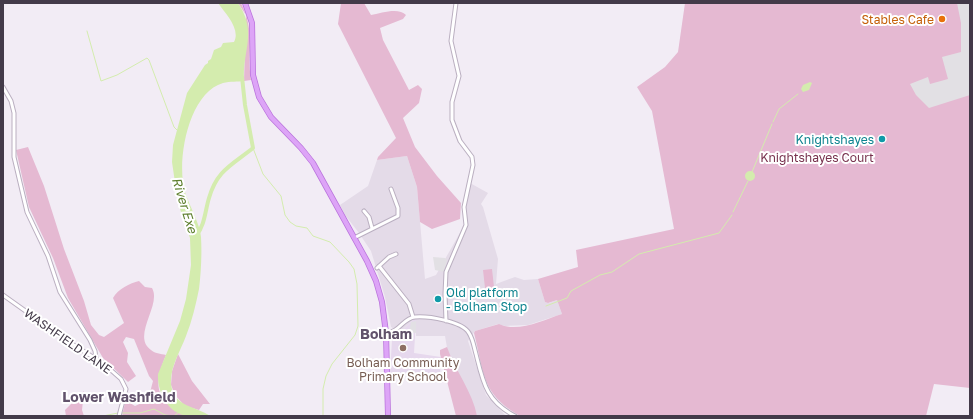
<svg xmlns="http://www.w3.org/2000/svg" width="973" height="419" font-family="'Golos Text',sans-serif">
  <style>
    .residential { fill: #e4dbe8 }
    .education { fill: #e6d8ed }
    .green { fill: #e5b9d2 }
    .parking { fill: #e2e0e4 }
    .water { fill: #d4ecae }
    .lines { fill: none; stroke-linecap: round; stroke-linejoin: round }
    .stream { stroke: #d4ecae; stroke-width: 1 }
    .canal { stroke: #d4ecae; stroke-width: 4 }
    .minor-casing { stroke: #baafc0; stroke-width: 5 }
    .primary-casing { stroke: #ba74dc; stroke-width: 6 }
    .minor { stroke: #fff; stroke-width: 3 }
    .primary { stroke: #dda4f7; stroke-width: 4.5 }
    .food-dot { fill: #e8710a; stroke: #fff; stroke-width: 1.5 }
    .culture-dot { fill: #0f9aa8; stroke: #fff; stroke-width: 1.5 }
    .education-dot { fill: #8d6e63; stroke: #fff; stroke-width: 1.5 }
    .labels { text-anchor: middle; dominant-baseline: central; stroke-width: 4; stroke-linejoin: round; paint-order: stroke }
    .food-label { font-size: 12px; fill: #c56008; stroke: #fff; text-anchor: end }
    .culture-label { font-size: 12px; fill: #0d838f; stroke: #fff; text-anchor: end }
    .park-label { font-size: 12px; fill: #77314d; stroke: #fff }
    .street-label { font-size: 12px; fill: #433a49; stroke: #fff }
    .education-label { font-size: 12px; fill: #785e54; stroke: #fff }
    .water-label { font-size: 13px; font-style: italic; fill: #5e7f2e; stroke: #fff }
    .quarter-label { font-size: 14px; font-weight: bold; fill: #61526b; stroke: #fff }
  </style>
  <rect width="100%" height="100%" fill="#f2ecf5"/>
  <path class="residential" d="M407 156 417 187 425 279 436 275 461 231 466 230V202L470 183 488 193 481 204 483 207 498 259 496 284 515 277 524 280 538 279 545 302 549 303 557 300 562 314 528 325 505 326 498 324 475 331 468 341 486 395 506 416H472L450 365 445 336H416V320H413L400 332 391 327 385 297 371 251 359 233 345 215 340 205 368 186 377 160Z"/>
  <path class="education" d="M413 320H416L414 353 441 357 440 376 390 373 392 340Z"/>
  <path class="green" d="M238 3H241C256 33 246 49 251 80L244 81 246 15Z
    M341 3H364L371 15C381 13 399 7 406 15L403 19 380 28 383 40 409 90 418 85 422 89 419 103 403 118 415 147 437 176 461 203 460 219 432 229 420 222 417 187 407 156 377 160 378 157 396 138 338 24Z
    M685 3H970V388L934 384 926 416H520C481 394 484 372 474 333L475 331 499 324C518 333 543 320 562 314L557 300 548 303 545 302 538 279 578 267 576 250 674 229 652 111 637 87 665 67 678 52Z
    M28 147 44 186 64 249 84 301 91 325 99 335 104 337 124 323 113 298C118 289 130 283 139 281L145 287 152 288C162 305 131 336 151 350 154 353 161 354 166 355 153 387 155 399 186 416H122L127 394 129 393 130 403 135 406 148 400 153 381 149 376 134 339 126 337 123 342 128 353 127 362 136 376 128 382 103 358 68 298 53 258 29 207 16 150Z
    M492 269 494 287 485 288 483 270Z
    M447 347C455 370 473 393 477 416H456L440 354V350Z
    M178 354 192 381 210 404H203L199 410 185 406 175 395 171 385 172 371Z
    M84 391 82 410 84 416H66L65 410Z"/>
  <path class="parking" d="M957 3H970V95L929 108 916 95 910 84 928 77 930 84 948 79 942 57 961 52V23Z
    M433 257 445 258 447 260 444 272 435 270Z
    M416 321V333L409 332 411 322Z"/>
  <path class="water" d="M218 3H238C258 33 242 50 244 81 238 82 230 81 223 83 188 93 176 162 185 192 189 205 200 224 201 237 202 253 201 273 199 289 196 304 192 321 186 336 180 352 170 367 171 384 174 408 197 406 210 416 203 416 195 417 188 416 168 414 157 392 158 374L180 321 186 299 191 265 190 238 178 203 172 162 173 145 187 93 205 65 208 63V61L211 59 214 50 221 47 223 43 234 42C241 29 225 13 218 3Z
    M810 82 812 83 809 90 803 92 801 89 803 85Z
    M745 176a5 5 0 1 1 10 0a5 5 0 1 1-10 0Z"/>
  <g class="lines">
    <path class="stream" d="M87 31 101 81 117 75 147 58 149 60 174 127 177 130
      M773 122 779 109 798 94
      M253 148 263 174 281 196 285 215 290 222 296 226 307 228 313 236 330 242 349 262 354 269 357 284 358 326 355 335 332 364 326 376 323 389V416
      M752 172 772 124
      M733 212 748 181
      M546 306 567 298 571 291 600 275 612 272 639 254 719 233 732 215
      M121 413H140L154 409 165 415 173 416
      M93 416H102
      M103 416 118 413
      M174 416 179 412"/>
    <path class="canal" d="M196 236C205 225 205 211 209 198 217 170 232 165 253 148L245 105 242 77"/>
    <defs>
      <path id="minor" d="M3 87 11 101 14 113V157L27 212 48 256 60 292 90 340 95 351 96 358
        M364 211 369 217 372 228
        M354 238 398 216V208L391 189
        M379 266 409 304 413 317
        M377 268 389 257 396 254
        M3 295 69 342 104 364 121 379 126 389 119 416
        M446 321 445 294 446 272 466 225 464 207 473 165 472 157 460 141 452 120V102L459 76 451 41 456 3
        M386 333C400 332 403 318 415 317 428 316 462 321 469 333 473 339 474 347 476 354 483 382 486 401 515 416"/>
      <path id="primary" d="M245 3 252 23 253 75 259 97 271 117 301 148 313 163 367 261 376 281 382 302 386 333 388 416"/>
    </defs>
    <use href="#minor" class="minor-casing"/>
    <use href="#primary" class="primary-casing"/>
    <use href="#minor" class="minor"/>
    <use href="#primary" class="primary"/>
  </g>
  <circle class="food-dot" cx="942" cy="19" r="4"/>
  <g class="culture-dot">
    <circle cx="882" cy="139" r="4"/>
    <circle cx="438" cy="299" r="4"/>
  </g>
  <circle class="education-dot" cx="403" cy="348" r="4"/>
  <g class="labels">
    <g class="food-label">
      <text x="934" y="19">Stables Cafe</text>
    </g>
    <g class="culture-label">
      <text x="874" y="139">Knightshayes</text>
      <text x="446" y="292" text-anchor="start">Old platform<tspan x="446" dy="14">- Bolham Stop</tspan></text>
    </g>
    <g class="park-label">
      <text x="817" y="157">Knightshayes Court</text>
    </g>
    <g class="street-label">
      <text transform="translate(68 341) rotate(35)">WASHFIELD LANE</text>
    </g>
    <g class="education-label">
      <text x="403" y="362">Bolham Community<tspan x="403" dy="14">Primary School</tspan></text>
    </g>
    <g class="water-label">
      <text transform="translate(185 205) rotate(73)">River Exe</text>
    </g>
    <g class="quarter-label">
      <text x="386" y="333">Bolham</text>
      <text x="119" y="396">Lower Washfield</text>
    </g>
  </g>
  <rect width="973" height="419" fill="none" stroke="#433a49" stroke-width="8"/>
</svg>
